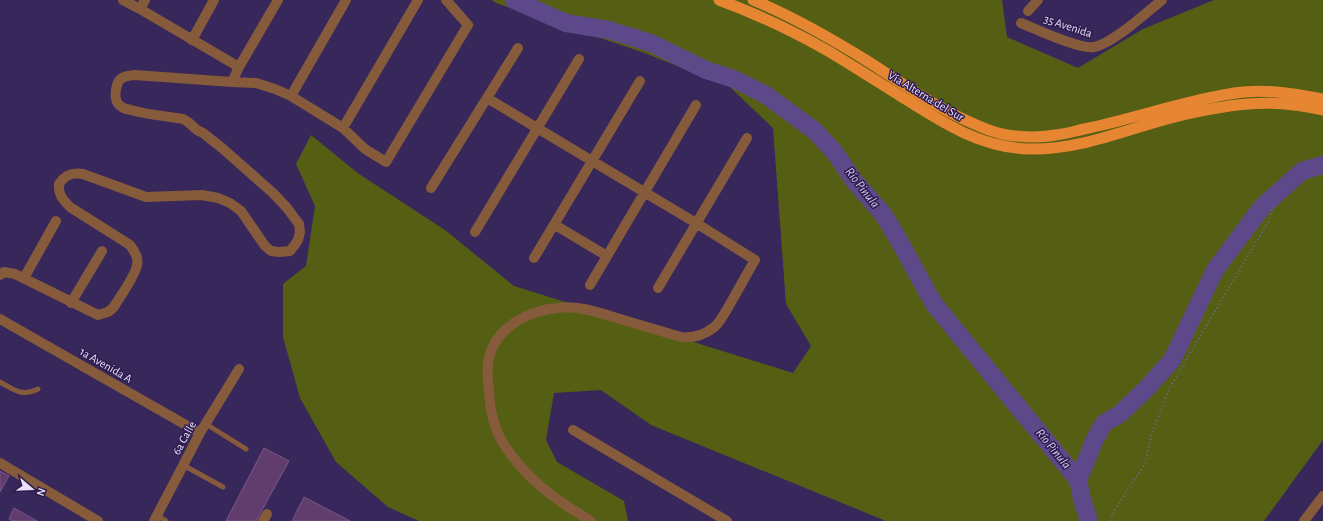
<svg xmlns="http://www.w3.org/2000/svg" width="1323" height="521" font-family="'Alegreya Sans',sans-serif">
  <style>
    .green { fill: #555f14 }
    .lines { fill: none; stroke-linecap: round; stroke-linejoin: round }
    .river { stroke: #5d4989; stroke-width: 18 }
    .building { fill: #603d6d; stroke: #7b5789 }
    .path { stroke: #746791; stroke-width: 2; stroke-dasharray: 1 3; stroke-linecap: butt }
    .service { stroke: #865b3b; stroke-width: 5 }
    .minor { stroke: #865b3b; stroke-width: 10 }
    .trunk { stroke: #e78632; stroke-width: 11 }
    .labels { text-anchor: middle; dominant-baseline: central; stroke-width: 3; stroke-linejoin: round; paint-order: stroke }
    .street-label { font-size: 12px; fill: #e7e0fa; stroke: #2e1c4f }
    .water-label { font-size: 13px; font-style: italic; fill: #d4cbf1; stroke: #2e1c4f }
  </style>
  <rect width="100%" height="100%" fill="#38275a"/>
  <path class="green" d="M492 0H1002L1007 37 1078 68 1143 29 1214 0H1323V440L1264 521H886L651 425 601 390 554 393 546 440 557 462 624 501 628 521H419L388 507 336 462 300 398 283 337V284L306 266 315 206 296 164 311 135 359 174 445 230 514 286 793 373 811 346 786 304 773 128 730 87 642 52 496 3Z"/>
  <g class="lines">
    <path class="river" d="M514 0 566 23 609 30 651 43 706 70 734 79 766 95 815 131 835 153 855 182 883 214 897 237 934 304 1078 480 1082 499 1089 521
      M1078 480 1095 439 1104 423 1120 414 1147 388 1172 360 1215 270 1262 207 1302 171 1323 165"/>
  </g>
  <path class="building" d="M264 448 289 461 256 521H226Z
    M0 471 9 476 0 492Z
    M304 497 350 521H292Z
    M14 508 37 521H13L9 519Z"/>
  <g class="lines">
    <path class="path" d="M1112 521 1111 519 1113 512 1145 464 1152 433 1170 387 1268 222 1274 206"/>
    <path class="service" d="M0 382C14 390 22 397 38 389
      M206 424 246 449
      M183 465 223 487
      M157 515 166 521"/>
    <path class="minor" d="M123 0 140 9 239 67
      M140 9 145 0
      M1028 11 1038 0
      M1021 23C1036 29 1080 50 1094 47 1112 44 1146 13 1162 0
      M192 40 214 0
      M232 82 239 67 278 0
      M291 96 346 0
      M487 98 696 223 755 260C745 277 736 294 726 311 722 317 719 324 713 328 704 335 692 338 681 337 660 331 640 325 620 319 600 313 579 305 558 308 529 310 495 328 489 358 486 369 488 381 489 391 490 411 494 430 505 446 526 479 557 501 591 521
      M343 128 418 0
      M431 188 518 48
      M555 225 607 256
      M475 232 579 59
      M534 258 640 81
      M0 275 4 272 15 274 98 315 108 312 113 308C119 299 136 274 137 265 139 257 134 251 130 245L70 207C62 199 58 194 59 184 65 175 72 172 83 174L146 197 202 195 218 198 230 203 241 211 265 246 271 251 279 252 290 251 294 246 298 240 300 232 299 224 287 208 273 193 222 148 203 133 197 130 188 122 183 119C166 116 148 115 131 110 128 109 124 109 122 107 114 103 115 92 117 85 120 76 127 76 135 75L232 82 256 83 275 89 291 96 343 128 365 149 386 162 468 25 446 0
      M24 278 56 221
      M590 285 696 105
      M658 288 747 138
      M71 303 102 251
      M0 319 200 433
      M573 430 727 521
      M0 463 98 521
      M154 521 200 433 239 369
      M263 521 267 514
      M1304 521 1323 496"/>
    <path class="trunk" d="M719 0C757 14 793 31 828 51 853 66 878 82 902 97 943 123 981 148 1030 149 1086 150 1137 124 1191 113 1224 106 1260 100 1294 105 1304 106 1313 108 1323 110
      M753 0C794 17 832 39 869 62 903 84 935 107 972 123 983 128 995 133 1007 135 1022 137 1040 138 1056 135 1067 134 1078 130 1089 128 1136 118 1181 102 1229 94 1260 88 1292 93 1323 99"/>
  </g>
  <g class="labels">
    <g class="street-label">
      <text transform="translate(1068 26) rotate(18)">35 Avenida</text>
      <text transform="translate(926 96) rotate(31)">Vía Alterna del Sur</text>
      <text transform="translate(106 365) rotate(30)">1a Avenida A</text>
      <text transform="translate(184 438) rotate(-61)">6a Calle</text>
    </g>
    <g class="water-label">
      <text transform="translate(862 188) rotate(52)">Río Pinula</text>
      <text transform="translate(1053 449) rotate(51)">Río Pinula</text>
    </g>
  </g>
  <g transform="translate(32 489) rotate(109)" stroke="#2e1c4f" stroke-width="3" paint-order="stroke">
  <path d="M0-3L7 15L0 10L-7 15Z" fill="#e7e0fa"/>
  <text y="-6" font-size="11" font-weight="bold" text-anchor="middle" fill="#e7e0fa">N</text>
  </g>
</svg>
